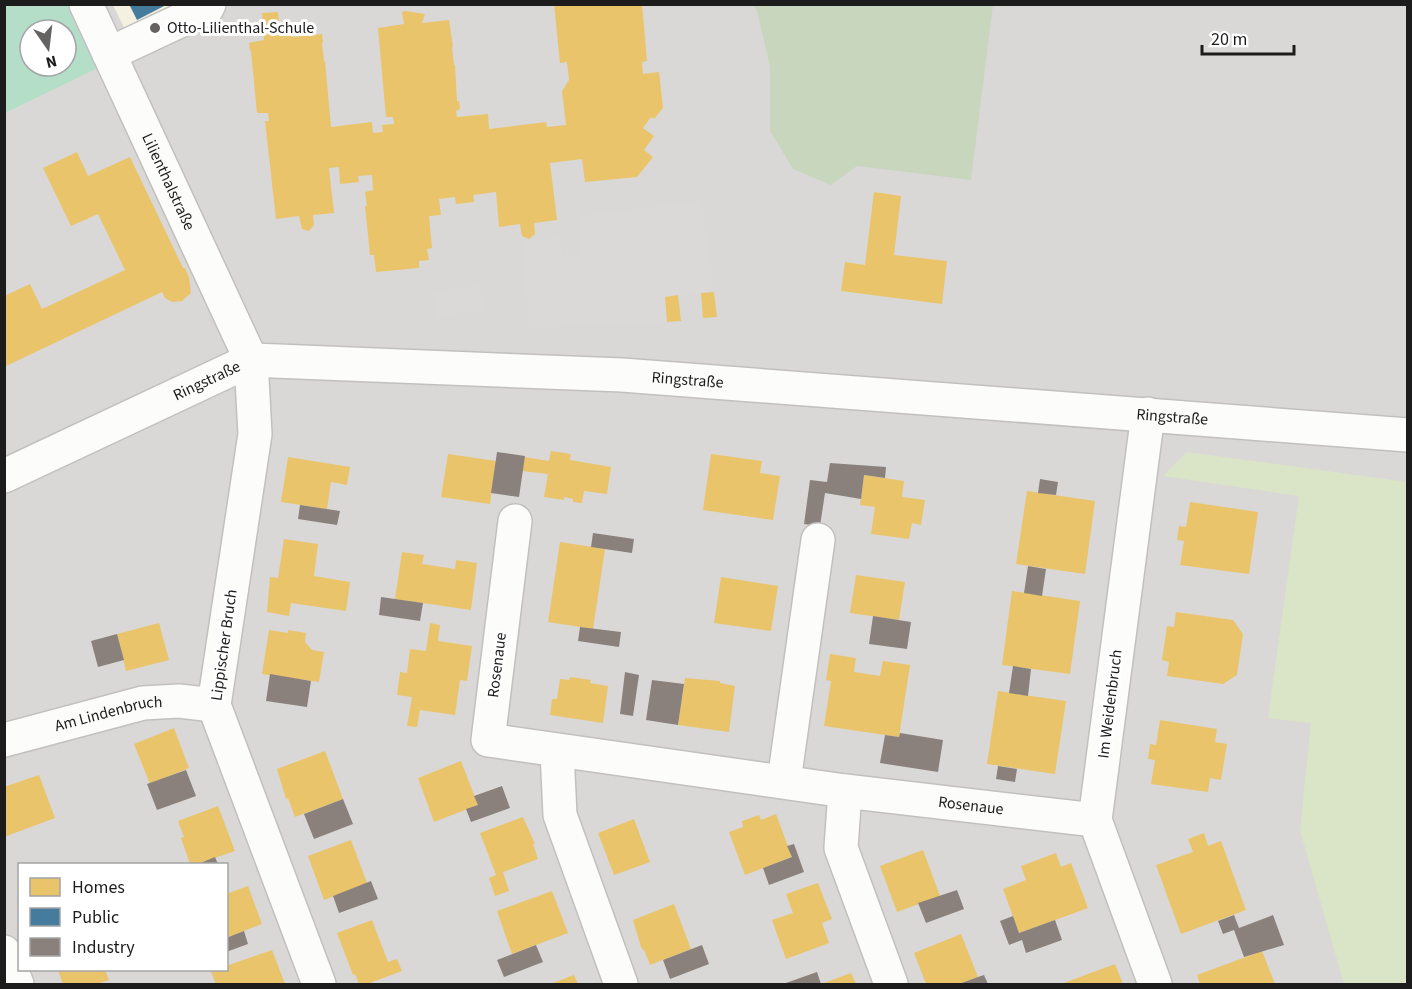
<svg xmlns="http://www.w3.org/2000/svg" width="1412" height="989" font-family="'Source Sans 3',sans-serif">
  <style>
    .residential { fill: #dad8d6; fill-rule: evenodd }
    .education { fill: #f4f1e1 }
    .grass { fill: #d9e5c6 }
    .forest { fill: #c8d6bd }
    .pitch { fill: #b5dec9; fill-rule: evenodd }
    .parking { fill: #dbd9d8 }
    .homes { fill: #e9c46a }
    .public { fill: #457b9d }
    .industry { fill: #8a817c }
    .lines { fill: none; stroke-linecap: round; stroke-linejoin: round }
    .minor-casing { stroke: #c2c0bf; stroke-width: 36 }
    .minor { stroke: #fcfcfb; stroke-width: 33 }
    .poi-dot { fill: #646362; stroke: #fff; stroke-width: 2 }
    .labels { text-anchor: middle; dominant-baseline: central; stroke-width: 6; stroke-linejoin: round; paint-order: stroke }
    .poi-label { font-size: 16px; fill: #1c1c1c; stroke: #fff; text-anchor: start }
    .street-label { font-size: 16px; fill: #1c1c1c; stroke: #fff }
  </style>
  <rect width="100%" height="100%" fill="#ebe8e5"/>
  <path class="residential" d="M5 5H1407V984H5ZM30 30H66V66H30ZM20 864H226V970H20Z"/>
  <path class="education" d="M113 5H228L218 13 136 52Z"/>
  <path class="grass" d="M1187 452 1407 482V984H1344L1300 830 1311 723 1268 718 1299 496 1163 476Z"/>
  <path class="forest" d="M753 5H993L971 180 857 166 831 185 793 169 770 131V67L757 11Z"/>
  <path class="pitch" d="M5 5H68L98 68 5 113ZM30 30H66V66H30Z"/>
  <path class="parking" d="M701 201 714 292 665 297 667 322 529 328 522 241 560 238 562 257 582 255 578 216Z
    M480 285 483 310 436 317 433 292Z"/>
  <path class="homes" d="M554 4H642L647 61 642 62 643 74 659 72 663 108 654 119 651 117 643 128 654 136 644 150 653 157 637 177 585 182 582 159 550 163 557 220 534 223 535 234 529 239 522 236 520 224 499 227 496 192 473 195 474 202 456 204 455 197 439 199 441 215 429 216 432 248 427 249 429 260 419 261V268L376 272 374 255H370L365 206H367L365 192 373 190 372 175 358 176 359 182 340 184 339 167 329 168 334 213 313 215 314 225 309 231 302 229 299 216 276 219 265 121H269L268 113H257L251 51H250L249 43 264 40 262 13 278 12 280 31 291 29 292 37 322 34 323 43H322L324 61H325L331 127 372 122 373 133 383 132 382 125 394 124 393 117H386L378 28 404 24 402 12 405 11 425 14 422 23 449 20 453 47H452L454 65H455L457 101H459L460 109 456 111 457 117 488 114 489 129 546 122 547 127 566 125 562 91 569 80 567 62 560 63Z
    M77 152 88 176 130 157 183 268H185L189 277 191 293 182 301 172 302 165 298 162 292 4 367V296L30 284 42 309 125 270 98 214 71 226 43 168Z
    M874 192 901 196 894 255 947 261 942 304 841 291 845 262 865 265Z
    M714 292 717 317 703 318 701 293Z
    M678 295 681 321 667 322 665 297Z
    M551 451 571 454 570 460 611 467 607 494 584 491 582 503 573 502V499L564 497V500L544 497 548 474 522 471 525 457 549 461Z
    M448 454 496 461 490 504 441 497Z
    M711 454 762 461 760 473 780 476 773 520 703 510Z
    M288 457 350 467 347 485 331 482 327 509 281 502Z
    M864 475 904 481 902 497 925 500 921 525 912 523 909 539 871 534 875 507 860 505Z
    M1027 491 1095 501 1085 574 1016 564Z
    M1190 502 1258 512 1249 574 1180 565 1184 541 1177 540 1179 526 1186 527Z
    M284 539 318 544 314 576 350 582 346 611 291 603 289 616 267 612 270 577 278 578Z
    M560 542 605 549 593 629 548 622Z
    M402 552 424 555 422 564 455 569 456 560 477 563 471 610 395 599Z
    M856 575 905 582 899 620 850 613Z
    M721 577 778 586 771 631 714 623Z
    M1012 591 1080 601 1070 674 1002 665Z
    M1176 612 1233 620 1243 634 1237 675 1223 684 1167 676 1169 662 1162 660 1167 626 1174 627Z
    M159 623 169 660 126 671 117 634Z
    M430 623 440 625 438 641 472 646 467 681 460 680 455 715 420 710 417 727 407 726 412 697 397 695 400 672 407 673 410 649 426 651Z
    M269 630 288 633V630L306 633 305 642 312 650 324 652 319 682 262 674Z
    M830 654 856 658 854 672 880 676 883 661 910 665 899 737 824 726 831 681 826 680Z
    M570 677 591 680 590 683 608 686 603 723 550 715 552 699H557L560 679 569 680Z
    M685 678 720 681V683L735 686 729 732 678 725Z
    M998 691 1066 701 1055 774 987 764Z
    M1160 720 1217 729 1215 742 1227 744 1221 780 1210 778 1208 792 1151 784 1155 760 1148 759 1150 744 1156 745Z
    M174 728 189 768 150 784 134 744Z
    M325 751 343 799 295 817 288 798 286 799 277 769Z
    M461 761 478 805 434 822 418 778Z
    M39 775 55 818 4 837V787Z
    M218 806 235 851 197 864H190L181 838 184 837 178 821Z
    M776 814 792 857 745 875 729 832 743 827 742 821 759 815 761 820Z
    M523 817 535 844H533L538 859 503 872 509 891 495 896 489 878 496 875 480 833Z
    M634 819 650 862 614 875 598 833Z
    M1204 833 1208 846 1221 841 1246 910 1181 934 1156 865 1193 852 1188 839Z
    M351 840 367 883 324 900 308 856Z
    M923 850 940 896 897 912 880 866Z
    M1056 853 1061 867 1071 863 1088 908 1019 933 1003 889 1026 880 1021 866Z
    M818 883 832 919 822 923 829 943 786 959 772 920 793 913 786 894Z
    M248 886 262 924 226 938V894Z
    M552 891 568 933 512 954 497 911Z
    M674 904 691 949 650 965 645 952 641 947 633 920Z
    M372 920 388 962 397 959 402 971 367 984H359L355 974 353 975 337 933Z
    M961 934 978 977 959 984H926L914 953Z
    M272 950 285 984H216L211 972 226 970V966Z
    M1262 951 1275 984H1200L1197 975Z
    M1115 964 1123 984H1061Z
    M58 970H105L109 980 97 984H63Z
    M851 973 856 984H821Z
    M574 975 578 984H550Z"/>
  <path class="public" d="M129 4H168L137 20Z"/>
  <path class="industry" d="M497 452 525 456 519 497 491 493Z
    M830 463 886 467 885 478 864 475 861 499 825 493 820 526 804 524 810 480 827 482Z
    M1040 479 1058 482 1056 495 1038 493Z
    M300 505 340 511 337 525 298 519Z
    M593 533 634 539 632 553 591 547Z
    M1028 566 1046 569 1042 596 1024 593Z
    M381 597 423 603 420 621 379 615Z
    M873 616 911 622 907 649 869 644Z
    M580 627 621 632 619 647 578 641Z
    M117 634 124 660 98 667 91 641Z
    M1013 666 1031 669 1028 696 1009 693Z
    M625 672 639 675 633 716 620 714Z
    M270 674 311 681 307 707 266 701Z
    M652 680 684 684 678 725 646 720Z
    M900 733 943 740 938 772 880 763 885 735 899 737Z
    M998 766 1017 769 1015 782 996 779Z
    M186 770 196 796 157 810 147 784Z
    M502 786 510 808 471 822 466 809 478 805 474 796Z
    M343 799 353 824 314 839 304 814Z
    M794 844 804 872 769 885 763 868 792 857 787 846Z
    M215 857 218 864H198Z
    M371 881 378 899 339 913 333 896Z
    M957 890 964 909 926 923 918 903Z
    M1234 915 1239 928 1273 915 1284 945 1244 957 1234 930 1223 934 1218 921Z
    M1013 916 1019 933 1055 920 1062 940 1026 953 1022 940 1009 945 1000 921Z
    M244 931 248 944 226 952V938Z
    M536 945 543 962 504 977 497 960Z
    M702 945 709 964 670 979 663 960Z
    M817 972 821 984H783Z
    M984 975 988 984H959L978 977Z"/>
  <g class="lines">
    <defs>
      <g id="minor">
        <path id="s1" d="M86 4 251 360 255 434 214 705 319 984"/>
        <path d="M109 54 207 8 209 4"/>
        <path d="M1148 414 1095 820 1155 984"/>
        <path id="s2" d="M4 476 251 360 622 375 1408 435"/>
        <path id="s3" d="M515 521 488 740 845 791 1095 820"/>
        <path id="s4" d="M4 740 143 703 179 701 214 705"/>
        <path d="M557 751 560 815 621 984"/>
        <path d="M784 781 818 540"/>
        <path d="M845 791 841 848 891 984"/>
        <path d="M4 952 17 984"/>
      </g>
    </defs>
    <use href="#minor" class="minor-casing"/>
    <use href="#minor" class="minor"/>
  </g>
  <circle class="poi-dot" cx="155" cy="28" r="6"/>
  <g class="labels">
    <g class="poi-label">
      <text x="167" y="28">Otto-Lilienthal-Schule</text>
    </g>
    <g class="street-label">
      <text stroke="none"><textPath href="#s1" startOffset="196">Lilienthalstraße</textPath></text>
      <text stroke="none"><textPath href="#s2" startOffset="710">Ringstraße</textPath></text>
      <text stroke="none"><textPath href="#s2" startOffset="224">Ringstraße</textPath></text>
      <text stroke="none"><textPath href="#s2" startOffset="1196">Ringstraße</textPath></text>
      <text transform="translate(224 645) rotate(-82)">Lippischer Bruch</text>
      <text transform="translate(497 665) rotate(-83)">Rosenaue</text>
      <text transform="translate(1110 704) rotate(-83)">Im Weidenbruch</text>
      <text stroke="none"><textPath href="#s4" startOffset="108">Am Lindenbruch</textPath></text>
      <text stroke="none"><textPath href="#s3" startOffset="708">Rosenaue</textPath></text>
    </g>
  </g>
  <rect width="1412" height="989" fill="none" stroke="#1c1c1c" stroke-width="12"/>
  <rect x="18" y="863" width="210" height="108" fill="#ffffff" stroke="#a4a4a4" stroke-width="1.5"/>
  <rect x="30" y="878" width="30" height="18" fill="#e9c46a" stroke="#a4a4a4" stroke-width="1.5"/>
  <text x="72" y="893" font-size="18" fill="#1c1c1c">Homes</text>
  <rect x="30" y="908" width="30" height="18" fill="#457b9d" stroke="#a4a4a4" stroke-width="1.5"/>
  <text x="72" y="923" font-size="18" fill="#1c1c1c">Public</text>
  <rect x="30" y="938" width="30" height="18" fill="#8a817c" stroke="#a4a4a4" stroke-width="1.5"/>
  <text x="72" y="953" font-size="18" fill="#1c1c1c">Industry</text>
  <g transform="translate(48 48) rotate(166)"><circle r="28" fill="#ffffff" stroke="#a4a4a4" stroke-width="1.5"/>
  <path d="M0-4.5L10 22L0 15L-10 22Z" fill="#646362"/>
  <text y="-9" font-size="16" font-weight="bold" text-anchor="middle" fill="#1c1c1c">N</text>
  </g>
  <path d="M1202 45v9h92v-9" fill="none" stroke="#1c1c1c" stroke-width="3"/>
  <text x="1211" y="45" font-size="18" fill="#1c1c1c" stroke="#ffffff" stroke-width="4.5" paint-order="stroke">20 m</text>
</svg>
